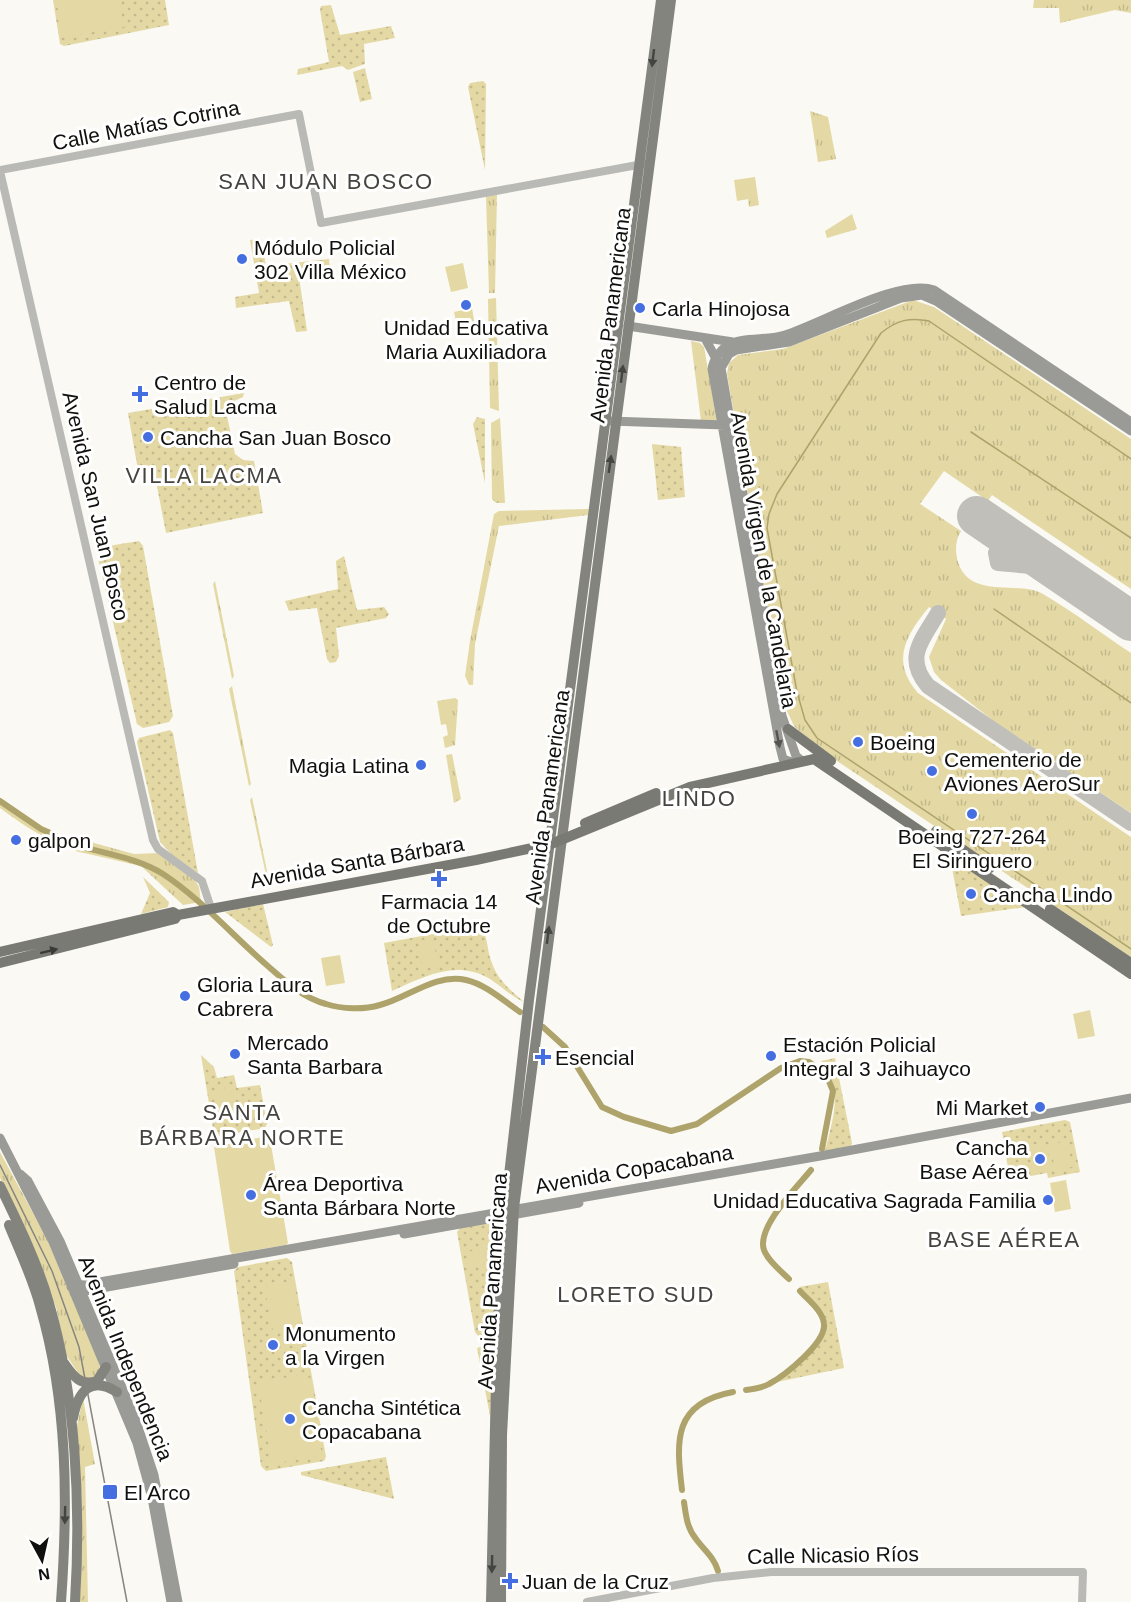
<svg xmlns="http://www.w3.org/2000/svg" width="1131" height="1602" font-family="Helvetica,sans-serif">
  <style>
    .grass { fill: url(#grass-tufts) }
    .park { fill: url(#park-dots) }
    .garden { fill: #e4d9a4 }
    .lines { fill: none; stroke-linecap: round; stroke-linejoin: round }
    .stream { stroke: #aea36a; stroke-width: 1.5 }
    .canal { stroke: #aea36a; stroke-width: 6 }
    .taxiway { stroke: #c0bfba; stroke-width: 16 }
    .runway { stroke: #c0bfba; stroke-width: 40 }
    .tertiary { stroke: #b9b9b6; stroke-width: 8 }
    .secondary { stroke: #9a9a96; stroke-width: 9 }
    .primary { stroke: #84847f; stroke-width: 10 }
    .trunk { stroke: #7a7a75; stroke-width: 10 }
    .tram { stroke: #868581; stroke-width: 1.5 }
    .oneway { fill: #444441 }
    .oneway2 { fill: #555552 }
    .oneway3 { fill: #3a3a37 }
    .poi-dot { fill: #456ee0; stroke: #fff; stroke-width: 2 }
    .labels { text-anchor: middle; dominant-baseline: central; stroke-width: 6; stroke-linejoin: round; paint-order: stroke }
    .street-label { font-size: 21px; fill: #10100e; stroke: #fff }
    .poi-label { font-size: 21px; fill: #10100e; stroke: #fff; text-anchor: start }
    .neighbourhood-label { font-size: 22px; letter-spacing: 1.5px; fill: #45443f; stroke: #fff }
  </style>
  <defs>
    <pattern id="grass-tufts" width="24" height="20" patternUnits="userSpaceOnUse" patternTransform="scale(1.5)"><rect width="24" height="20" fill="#e4d9a4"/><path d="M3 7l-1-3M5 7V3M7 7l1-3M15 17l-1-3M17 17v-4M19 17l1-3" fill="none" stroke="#c3b98c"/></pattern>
    <pattern id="park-dots" width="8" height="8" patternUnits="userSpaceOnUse" patternTransform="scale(1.5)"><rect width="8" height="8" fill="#e4d9a4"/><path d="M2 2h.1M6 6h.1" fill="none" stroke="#c3b98c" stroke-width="1.8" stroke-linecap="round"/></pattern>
  </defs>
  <rect width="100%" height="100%" fill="#faf9f3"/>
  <path class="grass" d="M1034 0H1131V13L1115 10 1060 23 1059 8H1033Z
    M810 111 828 117 836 159 818 162Z
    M755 177 759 205 749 207 748 199 737 201 734 180Z
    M497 194 495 293H489L486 195Z
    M852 214 857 229 827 238 825 231Z
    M496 298 499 411 490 408 488 299Z
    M913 300 934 307 1131 439V589L992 495 988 501 944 471 920 504 961 531C955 541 955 551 958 562 970 600 1018 580 1043 594 1074 612 1102 634 1131 653V813L995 722 941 680 934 672 929 657 946 619 929 607C906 635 890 661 918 693L1131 837V957L813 745 794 726 785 707 727 374 729 363 738 355 783 349Z
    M691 341 700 343 704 347 717 422 701 421Z
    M500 418 505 503H496L492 499 491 423Z
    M589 509 588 515 499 526 475 644 473 685H469L465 676 470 641 494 514 499 511Z
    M215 581 234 676 232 679 213 584Z
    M232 686 251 784 249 786 229 689Z
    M455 698 458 700 455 745 445 748 443 737 448 735 446 724 441 725 437 701Z
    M452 754 461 799 454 803 446 755Z
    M252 797 270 886 269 889 250 800Z
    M0 798 27 820 60 835 62 846C40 836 20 823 0 808Z
    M76 838 134 854 158 853 193 877 199 887 201 902 183 905 141 866 75 851 71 841Z
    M0 1152 46 1237 100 1364 98 1377 83 1380 66 1355 56 1307 0 1178Z
    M83 1398 95 1464 85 1467 88 1602H79L82 1494 76 1430Z"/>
  <path class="park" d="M53 0H165L169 25 64 46 60 44Z
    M331 5 340 35 391 26 395 38 364 44 365 64 348 70 342 66 297 75 298 69 329 62 320 10 321 6Z
    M365 68 372 99 360 102 353 72Z
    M483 81 486 84 485 170 468 87 470 83Z
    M261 239 266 266 329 259 330 270 299 277 307 331 296 332 289 301 236 308 235 297 259 293 250 240Z
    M244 393 243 397 230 403 226 411 235 454 243 460 254 461 263 513 166 533 155 476 138 470 128 413Z
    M477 417 485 419V483L473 424Z
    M652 444 681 447 685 497 658 500Z
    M139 541 143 546 173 716 169 722 143 728 137 724 97 554 102 547Z
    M344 556 357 610 384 607 389 614 386 618 336 628 339 656 336 662 330 663 327 659 317 608 289 611 285 601 338 589 336 561Z
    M170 730 173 733 198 873 171 854 160 842 137 742 139 738Z
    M950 857 1026 907 961 916Z
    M143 877 169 902 168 907 141 914 150 893Z
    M263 904 273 945 271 947 225 912Z
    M476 926 481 927C488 936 487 952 492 963 498 981 511 990 524 1002 512 997 501 986 490 979 456 959 424 977 392 991L384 943Z
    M201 1055 214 1067 217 1078 234 1075 237 1088 260 1085 267 1124 265 1128 220 1136 214 1134Z
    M835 1058 852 1143 851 1146 825 1151C833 1118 844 1089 821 1061Z
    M1065 1120 1070 1122 1080 1172 1048 1178 1047 1173 1010 1180 1002 1132Z
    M496 1222 500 1226 493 1334 479 1337 475 1332 457 1232 460 1228Z
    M287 1258 292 1262 326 1457 324 1461 266 1471 261 1466 234 1271 238 1267Z
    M828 1282 844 1368 777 1382 818 1345 826 1332 822 1312 799 1287Z
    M489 1344 494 1351 490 1416 477 1348Z
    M386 1457 394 1499 301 1475V1472Z"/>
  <path class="garden" d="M56 0H119L124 27 63 37Z
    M463 263 468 288 451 292 445 267Z
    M472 308 476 333 459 336 454 312Z
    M977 881 981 906 965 908 961 883Z
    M433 938 438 965 423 968 418 941Z
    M340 955 345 983 326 986 321 958Z
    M1090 1010 1095 1036 1078 1039 1073 1014Z
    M232 1087 236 1113 219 1116 214 1090Z
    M267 1136 270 1139 288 1243 286 1245 232 1254 230 1251 214 1147Z
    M1067 1141 1072 1167 1055 1170 1050 1144Z
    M1046 1145 1051 1171 1034 1174 1029 1148Z
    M1066 1180 1071 1209 1055 1212 1050 1183Z
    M490 1248 493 1262 468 1267 466 1252Z
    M293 1281 301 1326 273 1331 264 1286Z
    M308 1374 322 1455 272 1464 258 1382Z"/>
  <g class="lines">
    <path class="stream" d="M971 432 1131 538
      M1131 459 929 321C910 317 897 320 881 333L777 494 769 514 767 528 797 692 805 720 817 738 1131 949
      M994 609 1131 703"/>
    <path class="canal" d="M0 801 41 829 55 835
      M73 844C103 854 136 857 163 874 200 898 235 938 269 967 286 982 303 998 326 1004 342 1009 363 1010 380 1005 408 998 435 973 466 980 485 984 504 1001 520 1012
      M543 1027 565 1047 602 1107 624 1117 671 1131 697 1124 781 1068 800 1061 809 1062 826 1074 833 1091 822 1149
      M789 1279C781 1271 768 1261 764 1250 756 1228 797 1187 811 1170
      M746 1390C754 1389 762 1388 769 1384 784 1376 826 1343 824 1324 823 1311 808 1300 800 1291
      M682 1490C676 1440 673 1403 733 1392
      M684 1502C686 1516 687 1528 696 1539 704 1550 714 1557 718 1571"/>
    <path class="taxiway" d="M996 553 998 563 1053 568
      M938 613C922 640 904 658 928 686L1131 823"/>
    <path class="runway" d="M977 516 1131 621"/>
    <path class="tertiary" d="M0 170 299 114 321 223 643 164
      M0 171 153 840 158 849 202 881 211 908
      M587 1602 713 1578 771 1572H1083L1082 1602"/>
    <path class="secondary" d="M628 326 733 342
      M706 340 721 368 782 716 796 756 802 761
      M721 368 729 354 736 350 789 342 901 298 922 295 936 301 1131 431
      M610 421 725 425
      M794 763 783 759 780 747 712 369C713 361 719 351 727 346 742 336 767 341 785 335 823 323 899 278 934 290L1131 422
      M0 1138 53 1242 137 1443 152 1498 171 1602
      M20 1174 28 1181 60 1241 135 1418 154 1475 178 1602
      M404 1234 579 1203
      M71 1287 820 1156 1131 1098
      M74 1293 234 1264"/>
    <path class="primary" d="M0 1186C18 1223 38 1264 49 1303 76 1396 81 1506 75 1602
      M9 1225C20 1252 33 1279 40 1306 68 1402 68 1504 61 1602
      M64 1363C73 1376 81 1387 97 1381L106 1367
      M73 1418C78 1392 90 1375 117 1392
      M491 1602 497 1339 505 1210 529 1000 661 0
      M501 1602 502 1435 514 1208 671 0"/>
    <path class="trunk" d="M788 729 831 761
      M585 823 656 793
      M936 831 990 868
      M1050 909 1131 963
      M0 952 173 912 178 915 476 860 551 844 690 787 814 759 1131 974
      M0 963 175 919 178 915"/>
    <path class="tram" d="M0 1165 52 1271 79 1347 127 1602"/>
  </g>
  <defs><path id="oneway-solid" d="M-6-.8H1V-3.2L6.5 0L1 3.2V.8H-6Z" transform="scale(1.5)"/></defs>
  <g class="oneway">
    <use href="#oneway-solid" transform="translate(653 58) rotate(97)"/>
    <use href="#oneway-solid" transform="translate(622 374) rotate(-83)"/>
    <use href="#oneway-solid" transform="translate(610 464) rotate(-82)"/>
    <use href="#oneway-solid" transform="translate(548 935) rotate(-83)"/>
    <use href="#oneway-solid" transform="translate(65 1515) rotate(91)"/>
    <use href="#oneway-solid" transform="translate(492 1564) rotate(91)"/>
  </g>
  <use class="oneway2" href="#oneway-solid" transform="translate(778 739) rotate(79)"/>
  <use class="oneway3" href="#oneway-solid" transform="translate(49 951) rotate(-14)"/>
  <g class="poi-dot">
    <circle cx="242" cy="259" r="6"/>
    <circle cx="466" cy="305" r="6"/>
    <circle cx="640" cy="308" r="6"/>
    <path d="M137 385h6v6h6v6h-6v6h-6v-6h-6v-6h6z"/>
    <circle cx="148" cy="437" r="6"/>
    <circle cx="858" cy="742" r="6"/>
    <circle cx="421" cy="765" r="6"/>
    <circle cx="932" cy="771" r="6"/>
    <circle cx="972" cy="814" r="6"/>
    <circle cx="16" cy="840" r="6"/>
    <path d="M436 870h6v6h6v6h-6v6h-6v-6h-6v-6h6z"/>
    <circle cx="971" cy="894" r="6"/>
    <circle cx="185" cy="996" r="6"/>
    <circle cx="235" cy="1054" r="6"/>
    <circle cx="771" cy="1056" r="6"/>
    <path d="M540 1048h6v6h6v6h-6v6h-6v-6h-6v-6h6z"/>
    <circle cx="1040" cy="1107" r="6"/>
    <circle cx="1040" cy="1159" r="6"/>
    <circle cx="251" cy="1195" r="6"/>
    <circle cx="1048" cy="1200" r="6"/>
    <circle cx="273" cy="1345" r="6"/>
    <circle cx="290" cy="1419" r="6"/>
    <rect x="102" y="1484" width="16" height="16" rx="3"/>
    <path d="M507 1572h6v6h6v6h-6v6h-6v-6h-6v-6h6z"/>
  </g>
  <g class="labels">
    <g class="street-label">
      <text transform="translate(146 125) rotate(-11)">Calle Matías Cotrina</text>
      <text transform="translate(610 315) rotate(-83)">Avenida Panamericana</text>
      <text transform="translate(96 506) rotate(77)">Avenida San Juan Bosco</text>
      <text transform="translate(764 560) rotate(80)">Avenida Virgen de la Candelaria</text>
      <text transform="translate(547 797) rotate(-82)">Avenida Panamericana</text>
      <text transform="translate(357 862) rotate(-10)">Avenida Santa Bárbara</text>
      <text transform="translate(634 1169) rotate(-10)">Avenida Copacabana</text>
      <text transform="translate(492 1281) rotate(-86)">Avenida Panamericana</text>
      <text transform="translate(126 1358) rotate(68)">Avenida Independencia</text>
      <text transform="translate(833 1555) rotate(-1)">Calle Nicasio Ríos</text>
    </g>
    <g class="poi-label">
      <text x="254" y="247">Módulo Policial<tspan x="254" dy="24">302 Villa México</tspan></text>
      <text x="652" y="308">Carla Hinojosa</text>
      <text x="466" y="327" text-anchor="middle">Unidad Educativa<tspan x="466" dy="24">Maria Auxiliadora</tspan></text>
      <text x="154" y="382">Centro de<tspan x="154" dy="24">Salud Lacma</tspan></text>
      <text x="160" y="437">Cancha San Juan Bosco</text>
      <text x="870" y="742">Boeing</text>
      <text x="944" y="759">Cementerio de<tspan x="944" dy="24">Aviones AeroSur</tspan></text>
      <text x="409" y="765" text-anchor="end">Magia Latina</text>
      <text x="972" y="836" text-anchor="middle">Boeing 727-264<tspan x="972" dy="24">El Siringuero</tspan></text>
      <text x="28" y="840">galpon</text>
      <text x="983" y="894">Cancha Lindo</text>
      <text x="439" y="901" text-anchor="middle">Farmacia 14<tspan x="439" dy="24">de Octubre</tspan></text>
      <text x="197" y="984">Gloria Laura<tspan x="197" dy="24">Cabrera</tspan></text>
      <text x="247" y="1042">Mercado<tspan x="247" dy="24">Santa Barbara</tspan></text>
      <text x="783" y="1044">Estación Policial<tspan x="783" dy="24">Integral 3 Jaihuayco</tspan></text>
      <text x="555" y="1057">Esencial</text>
      <text x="1028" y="1107" text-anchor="end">Mi Market</text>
      <text x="1028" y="1147" text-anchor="end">Cancha<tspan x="1028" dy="24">Base Aérea</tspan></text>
      <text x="263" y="1183">Área Deportiva<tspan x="263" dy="24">Santa Bárbara Norte</tspan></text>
      <text x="1036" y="1200" text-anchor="end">Unidad Educativa Sagrada Familia</text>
      <text x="285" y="1333">Monumento<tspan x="285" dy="24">a la Virgen</tspan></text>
      <text x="302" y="1407">Cancha Sintética<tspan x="302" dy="24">Copacabana</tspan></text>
      <text x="124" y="1492">El Arco</text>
      <text x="522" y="1581">Juan de la Cruz</text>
    </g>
    <g class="neighbourhood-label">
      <text x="326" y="181">SAN JUAN BOSCO</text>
      <text x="204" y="475">VILLA LACMA</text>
      <text x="699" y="798">LINDO</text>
      <text x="242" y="1112">SANTA<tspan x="242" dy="25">BÁRBARA NORTE</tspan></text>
      <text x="1004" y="1239">BASE AÉREA</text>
      <text x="636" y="1294">LORETO SUD</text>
    </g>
  </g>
  <g transform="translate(42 1560) rotate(172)" stroke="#ffffff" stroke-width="4.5" paint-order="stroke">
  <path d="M0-4.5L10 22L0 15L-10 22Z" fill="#10100e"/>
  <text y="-9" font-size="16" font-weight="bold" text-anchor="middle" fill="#10100e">N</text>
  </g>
</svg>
